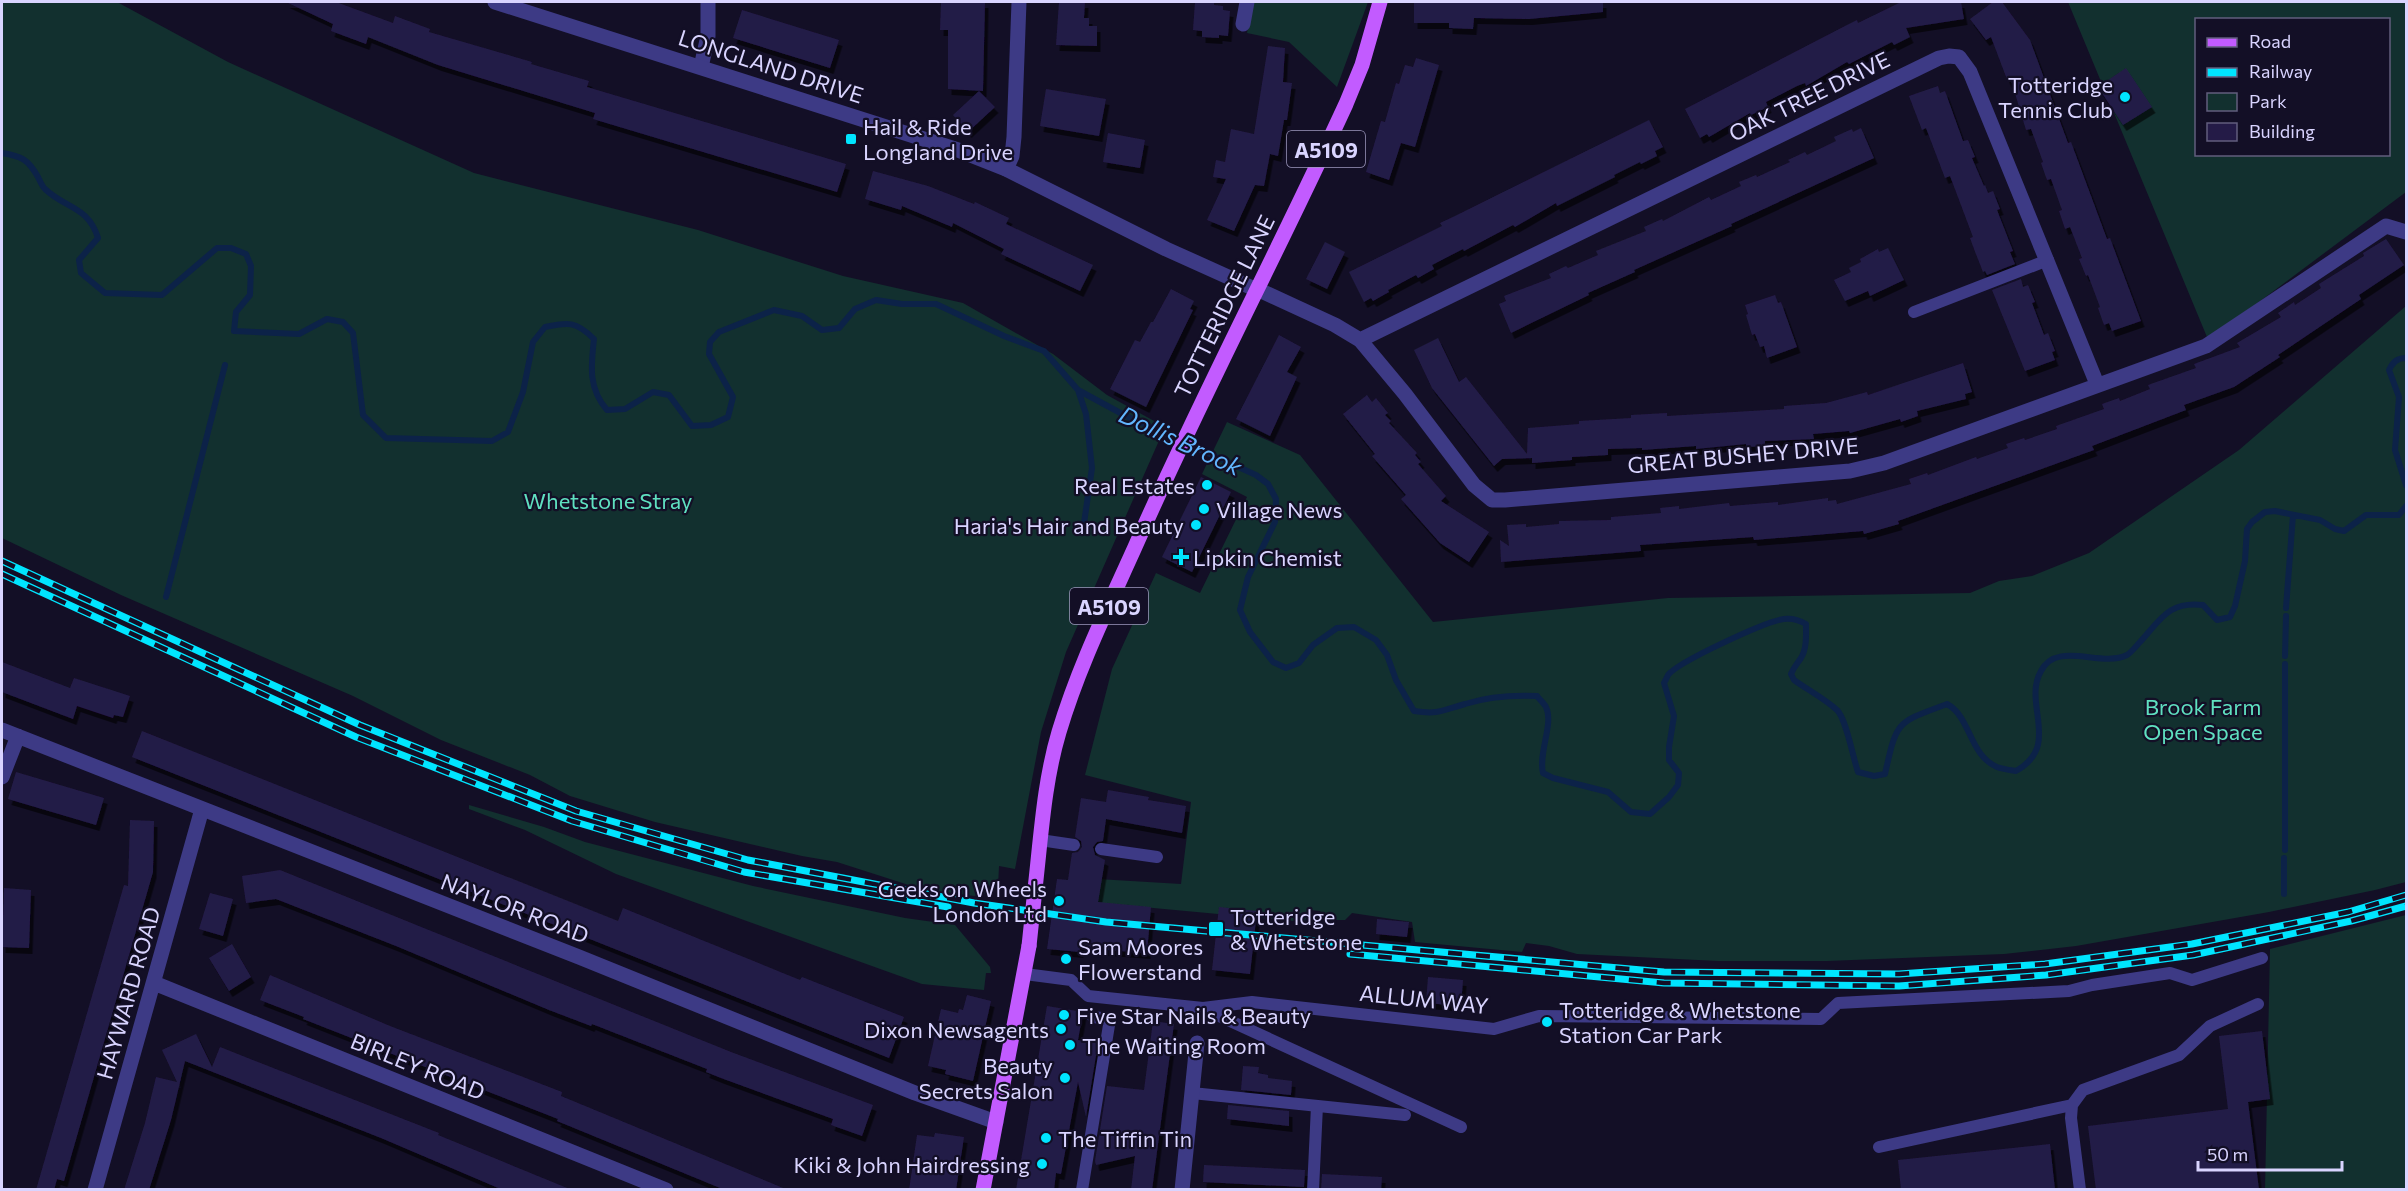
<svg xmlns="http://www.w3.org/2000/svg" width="2408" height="1191" font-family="Commissioner,sans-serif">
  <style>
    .green { fill: #12302f; fill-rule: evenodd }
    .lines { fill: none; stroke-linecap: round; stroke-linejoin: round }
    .stream { stroke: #0c2248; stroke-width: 6 }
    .building { fill: #241b47; filter: url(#shadow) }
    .service { stroke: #3d3a85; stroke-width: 12 }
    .minor { stroke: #3d3a85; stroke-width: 15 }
    .tertiary { stroke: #3d3a85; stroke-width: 15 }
    .primary { stroke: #c25bff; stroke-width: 15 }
    .rail-casing { stroke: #00e5ff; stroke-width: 7 }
    .rail { stroke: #130f26; stroke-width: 4.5; stroke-dasharray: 14; stroke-linecap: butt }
    .primary-bridge { stroke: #c25bff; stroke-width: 15 }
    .poi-dot { fill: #00e5ff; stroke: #130f26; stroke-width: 2 }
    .labels { text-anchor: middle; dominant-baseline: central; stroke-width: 4.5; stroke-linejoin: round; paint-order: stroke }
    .shield { fill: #130f26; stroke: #9e99be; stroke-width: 1.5 }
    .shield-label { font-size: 21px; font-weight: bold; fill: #d9d4ff }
    .street-label { font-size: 22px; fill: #d9d4ff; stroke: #130f26 }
    .poi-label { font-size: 22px; fill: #d9d4ff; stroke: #130f26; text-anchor: start }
    .park-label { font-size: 22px; fill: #5fe0c0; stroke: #130f26 }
    .water-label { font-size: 24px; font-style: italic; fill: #62b6ff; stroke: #130f26 }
  </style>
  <defs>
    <filter id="shadow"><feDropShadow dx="3.5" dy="6" stdDeviation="0" flood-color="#0009"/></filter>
  </defs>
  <rect width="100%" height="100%" fill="#130f26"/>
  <path class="green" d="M2 2H117L228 62 474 173 698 230 843 276 963 303 1053 354 1107 395 1165 427 1066 652 1041 732 1015 869 999 866 998 887 992 892 974 896 918 888 837 862 802 856 655 822 570 796 530 775 441 740 353 696 121 595 2 538Z
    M1253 2H1368L1337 87 1289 42 1247 33Z
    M2068 2H2406V192L2236 319 2207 337ZM2196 20H2388V154H2196Z
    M2406 306V882L2375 890 2269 912 2150 933 2076 946 2004 954 1827 961H1718L1577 954 1549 946 1526 943 1522 952 1415 942 1412 922 1352 913 1345 920H1328L1320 911 1311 910 1304 922 1078 901 1081 878 1181 884 1191 802 1085 775 1112 669 1156 573 1200 593 1247 497 1202 474 1227 422 1300 455 1433 622 1668 598 1970 593 1999 581 2032 576 2089 553 2239 450Z
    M469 805 544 827 585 842 753 886 905 918 955 925 990 967 991 973H986L984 990 922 984 616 874 525 830 469 809Z
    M2406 915V1189L2265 1190 2270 949Z"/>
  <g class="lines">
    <path class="stream" d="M2 153C21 156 28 159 38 177 40 181 42 186 45 189 66 209 88 206 98 238L79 260 81 273 105 293 162 295 217 248H231L246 254 251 266 250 295 236 312 234 331 299 334 327 319 343 322 353 333 363 415 386 438 492 441 508 432 523 392 533 342 545 327C568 322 576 321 594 339 591 366 588 388 607 410L625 409 653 392 669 395 692 426 711 425 728 417 733 397 709 354 710 342 719 332 774 310 802 316 822 330 839 328 855 309 876 300 902 304H936L1004 336 1044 351 1078 390 1126 416 1256 475 1268 484 1276 499 1275 522 1248 577 1240 610 1250 632 1273 662 1286 668 1299 663 1313 645 1337 628 1354 627 1376 640 1387 655 1396 680 1414 711C1439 715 1443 710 1465 704 1487 697 1514 695 1537 696 1539 699 1544 703 1546 707 1554 724 1538 753 1543 773L1553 778 1608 792 1631 812 1650 814 1669 797 1678 785 1679 773 1669 760V747L1674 716 1664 683C1666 680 1667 677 1668 675 1678 662 1766 621 1784 619 1792 618 1799 620 1806 624 1806 635 1807 648 1801 658 1797 664 1794 667 1791 674L1794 680C1808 690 1825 699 1837 710 1846 718 1853 758 1858 772L1874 776 1885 774C1897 720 1896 723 1947 704 1971 717 1969 755 1997 767 2002 769 2010 770 2016 771 2062 745 2022 704 2041 671 2057 640 2101 668 2127 655 2132 652 2136 646 2140 642 2161 619 2169 601 2203 605L2217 620 2230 617 2235 606 2245 561 2247 529 2252 522 2265 512 2275 511 2320 520 2335 529 2344 531 2366 515H2399L2406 506
      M2406 358C2397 358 2393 362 2389 370L2399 397 2395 450 2406 485
      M1078 390 1086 414 1092 468 1083 530
      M166 597 225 365
      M2286 608 2293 515
      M2285 656 2286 616
      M2285 850V664
      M2284 894V858"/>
  </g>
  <path class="building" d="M286 2H336L393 23 395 16 430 29 429 32 532 62 531 64 589 81 587 87 846 164 837 192 593 119 595 113 438 65 368 37 366 44 331 31 333 24Z
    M941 2H985L983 91 948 89V30H940Z
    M1059 2H1085L1084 18H1089V26H1097V46L1056 45Z
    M1195 2H1214V5L1223 6V10L1230 11 1228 36 1219 35V38L1202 37V31L1193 30Z
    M1414 2H1603V12L1529 19 1474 18 1473 29 1449 28V23H1414Z
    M1901 2H1961L1964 19 1906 28 1910 37 1894 45 1892 42 1849 64 1847 62 1806 86 1805 83 1797 86 1766 102 1768 107 1751 115 1750 113 1709 137 1707 134 1700 138 1685 109 1845 26 1857 20 1858 23Z
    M1993 2H2002L2030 40 2068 143 2071 142 2107 239 2110 238 2141 321 2112 331 2109 323 2104 325 2098 308 2100 307 2088 275 2086 276 2079 259 2082 258 2070 227 2065 229 2059 211 2062 210 2051 179 2047 180 2041 163 2043 162 2031 129 2026 130 2011 80 2008 82 1991 37 1986 40 1970 19Z
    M742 10 839 40 830 68 733 38Z
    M1268 46 1285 48 1283 82 1292 83 1287 120H1284L1278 156 1270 154 1264 186 1255 185 1234 231 1207 220 1226 179 1213 177 1216 160 1225 162 1231 129 1254 134Z
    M1416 58 1439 65 1415 147 1401 143 1389 180 1366 172 1381 121 1385 122 1396 83 1399 84 1405 65 1413 67Z
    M2126 68 2152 107 2123 125 2098 87Z
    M1938 86 1940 93 1945 91 1963 141 1968 140 1975 157 1972 158 1984 186 1985 185 1988 193 1993 191 2000 209 1997 210 2013 251 2010 252 2015 264 1987 275 1985 271 1983 272 1974 249 1970 238 1973 237 1950 176 1945 178 1926 128 1922 130 1909 96Z
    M1046 89 1106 99 1099 136 1040 126Z
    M979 91 995 107 968 132 953 115Z
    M1649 120 1663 147 1655 151 1657 156 1641 164 1640 162 1614 175 1615 177 1557 206 1556 203 1515 227 1513 225 1464 251 1463 249 1432 265 1434 269 1418 278 1416 275 1388 290 1389 292 1373 301 1371 298 1364 302 1349 272 1442 226 1440 223 1455 216Z
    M1861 128 1874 158 1731 224 1732 226 1634 270 1635 272 1588 293 1589 295 1511 333 1499 304 1506 301 1504 296 1551 278 1549 274 1566 266 1568 268 1598 255 1596 251 1646 231 1644 227 1662 219 1663 221 1709 197 1711 200 1741 186 1739 182 1756 175 1757 177 1790 162 1788 160 1805 152 1807 155 1836 141 1834 137 1852 129 1853 132Z
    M1108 133 1145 140 1140 168 1103 162Z
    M873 171 928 186 974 204 975 202 1009 218 1006 224 1093 265 1080 291 1001 254 1004 249 953 223 952 227 902 206 901 210 865 199Z
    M2386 239 2404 265 2359 295 2361 299 2278 355 2280 357 2234 387 2184 405 2186 410 2092 446 2094 450 1898 521 1899 524 1864 534 1863 531 1754 540 1753 537 1640 545 1641 551 1501 562 1500 540 1509 546 1507 525 1526 524V527L1559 524V521L1611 520V517L1661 513 1660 508 1679 506V509L1729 503 1730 506 1778 502V505L1828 498V501L1836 500 1837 504 1911 484 1909 479 1927 473 1928 475 1976 457 1977 459 2008 448 2006 444 2024 438 2025 440 2057 429 2056 426 2104 409 2102 404 2119 398 2120 401 2150 389 2148 385 2196 368 2194 364 2240 347 2237 343 2281 317 2278 313 2294 302 2295 305 2321 288 2319 284 2364 256 2363 253Z
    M1325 242 1345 252 1327 289 1306 279Z
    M1888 248 1904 280 1870 296 1868 291 1845 301 1834 280 1851 272 1849 268 1861 262 1860 259 1878 249 1879 252Z
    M2021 279 2023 287 2028 285 2035 302 2032 303 2044 335 2048 333 2055 351 2052 352 2055 360 2025 371 1992 290Z
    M1171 289 1194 301 1190 309 1193 310 1146 407 1110 389 1135 340 1140 342 1151 322H1153Z
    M1775 295 1778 303 1781 302 1797 347 1767 358 1764 346 1760 347 1755 334 1752 335 1746 315 1748 314 1745 305Z
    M1279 335 1301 347 1287 372 1297 377 1270 436 1236 419Z
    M1438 338 1459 382 1466 377 1527 454 1528 428 1579 424V421L1631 418V415L1667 413V416L1784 409V406L1826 403 1867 392 1868 395 1963 363 1972 392 1965 394 1966 399 1917 411 1918 416 1901 422 1900 419 1850 433 1849 431 1813 434 1814 439 1765 441V446L1746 447V444L1696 449V446L1642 450V448L1608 449V455L1572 457V460L1532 463V458L1502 459 1494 466 1432 388 1414 350Z
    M1367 395 1372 402 1376 398 1388 413 1385 415 1391 421 1389 423 1417 453 1415 455 1421 462 1418 464 1446 496 1441 501 1489 532 1469 562 1440 543 1401 499 1406 495 1372 456 1375 454 1343 414Z
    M1201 477 1231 492 1192 572 1162 557Z
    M2 662 70 688 74 678 130 696 123 717 114 715 113 718 77 706 73 719 2 692Z
    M142 731 618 921 623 908 800 980 802 977 904 1017 889 1058 132 757Z
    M16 772 104 798 96 825 8 799Z
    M1108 790 1149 797 1148 800 1186 806 1182 833 1106 819 1103 841 1097 842 1093 847 1095 855 1105 860 1098 902 1151 907 1147 953 1080 948V952L1047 949 1057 879 1068 880 1072 853 1078 852 1082 847 1081 841 1075 837 1081 798 1106 802Z
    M130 820 154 821 153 872 64 1181 57 1179 54 1190H36L124 885 128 886Z
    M280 870 731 1052 873 1105 862 1136 831 1125 833 1119 721 1078 706 1072 707 1069 592 1024 591 1026 549 1010 396 946 276 899 246 903 242 876Z
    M4 888 31 890 29 948 2 947Z
    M210 893 233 899 223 936 199 929Z
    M1219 907 1257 911 1250 974 1212 970Z
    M1377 919 1409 922 1407 937 1376 934Z
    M232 944 251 977 229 991 209 958Z
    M270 975 390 1026 562 1092 561 1096 788 1190H725L557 1121 558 1119 303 1019 304 1017 260 1000Z
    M1428 977 1463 980 1461 1006 1426 1003Z
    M967 995 991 1001 973 1081 945 1074 946 1070 928 1066 941 1009 958 1013 959 1009 963 1010Z
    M1047 1006 1083 1012 1078 1040 1098 1043 1086 1117 1078 1082 1061 1174 1056 1173 1054 1190H1016Z
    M1153 1021 1174 1024 1163 1106 1152 1190H1131L1135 1156 1096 1165 1095 1161 1107 1086 1144 1090Z
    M2262 1031 2270 1099 2248 1102 2259 1190H2096L2088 1126 2228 1109 2219 1036Z
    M196 1034 212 1067 220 1047 439 1133 438 1135 572 1190H503L381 1138 185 1061 171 1120 149 1190H124L145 1123 156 1077 177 1082 162 1050Z
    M1243 1066 1259 1067 1258 1073 1268 1075V1078L1292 1081 1291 1095 1241 1090Z
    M1228 1105 1289 1111V1126L1227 1119Z
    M935 1133 964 1137 956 1190H909L917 1135 934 1137Z
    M2050 1144 2055 1190H1901L1898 1160Z
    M1204 1165 1305 1170 1304 1187 1203 1182Z
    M1322 1174 1382 1177 1381 1190H1321Z"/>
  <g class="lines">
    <path class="service" d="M1914 312 2048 260
      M1040 840 1074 845
      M1101 849 1157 857
      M1025 974 1071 980 1088 996 1203 1008 1252 1002 1494 1029 1539 1016 1821 1019 1838 1003 2069 991 2092 985 2170 973 2192 980 2262 958
      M1204 1009 1461 1127
      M1192 1093 1405 1115
      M1879 1147 2072 1105
      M1082 1190 1110 1019 1093 1017
      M1313 1190 1317 1106
      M2080 1190 2071 1118 2072 1105 2083 1090 2179 1055 2210 1026 2258 1004"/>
    <path class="minor" d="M1243 24 1247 2
      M701 67 708 36V2
      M1006 169 1012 156 1014 137 1019 2
      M1257 289 1335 325 1360 340 1405 394 1474 485 1492 500H1505L1850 471 1884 463 2206 346 2386 226 2406 232
      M1360 340 1939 58 1949 56 1959 57 1970 72 2097 384
      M2 730 579 957 915 1093 996 1122
      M2 777 18 736
      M154 983 666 1190
      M95 1190 202 809
      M1182 1190 1197 1043"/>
    <path class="tertiary" d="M495 2 958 150 1006 169 1166 249 1257 290"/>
    <path class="primary" d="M1035 889C1041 837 1044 782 1059 732 1078 668 1108 607 1135 547 1201 397 1278 252 1346 104L1362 65 1380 2
      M983 1190 1029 946"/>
    <defs>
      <path id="rail" d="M2 561 360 725 576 811 748 860 974 903 1106 922 1664 972 1899 974 2045 964 2192 944 2348 912 2406 895
        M2 574 356 737 572 821 744 872 948 907
        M1350 954 1664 983 1899 986 2046 975 2193 955 2351 921 2406 906"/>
    </defs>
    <use href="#rail" class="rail-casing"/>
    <use href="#rail" class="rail"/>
    <path class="primary-bridge" d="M1029 946 1035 889"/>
  </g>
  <g class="poi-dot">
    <circle cx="2125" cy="97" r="6"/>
    <rect x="845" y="133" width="12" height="12" rx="3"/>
    <circle cx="1207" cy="485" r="6"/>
    <circle cx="1204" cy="509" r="6"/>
    <circle cx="1196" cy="525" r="6"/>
    <path d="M1178 548h6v6h6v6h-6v6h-6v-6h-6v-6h6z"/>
    <circle cx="1059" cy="901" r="6"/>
    <rect x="1208" y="921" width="16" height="16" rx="3"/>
    <circle cx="1066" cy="959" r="6"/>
    <circle cx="1064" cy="1015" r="6"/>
    <circle cx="1547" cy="1022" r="6"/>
    <circle cx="1061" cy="1029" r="6"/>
    <circle cx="1070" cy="1045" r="6"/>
    <circle cx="1065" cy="1078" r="6"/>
    <circle cx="1046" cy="1138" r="6"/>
    <circle cx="1042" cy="1164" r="6"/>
  </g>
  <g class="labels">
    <g class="shield">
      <rect x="1287" y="131" width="78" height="36" rx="4.5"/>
      <rect x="1070" y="588" width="78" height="36" rx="4.5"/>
    </g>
    <g class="shield-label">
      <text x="1326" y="149">A5109</text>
      <text x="1109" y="606">A5109</text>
    </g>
    <g class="street-label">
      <text transform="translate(771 66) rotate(18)">LONGLAND DRIVE</text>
      <text transform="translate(1809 96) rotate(-26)">OAK TREE DRIVE</text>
      <text transform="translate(1224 306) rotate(-64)">TOTTERIDGE LANE</text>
      <text transform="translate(1743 455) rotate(-5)">GREAT BUSHEY DRIVE</text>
      <text transform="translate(515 908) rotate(21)">NAYLOR ROAD</text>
      <text transform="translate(128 993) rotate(-74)">HAYWARD ROAD</text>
      <text transform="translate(1424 999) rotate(6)">ALLUM WAY</text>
      <text transform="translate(418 1066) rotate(22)">BIRLEY ROAD</text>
    </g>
    <g class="poi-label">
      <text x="2113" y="84" text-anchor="end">Totteridge<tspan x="2113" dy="25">Tennis Club</tspan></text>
      <text x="863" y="126">Hail &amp; Ride<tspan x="863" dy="25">Longland Drive</tspan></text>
      <text x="1195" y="485" text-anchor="end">Real Estates</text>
      <text x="1216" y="509">Village News</text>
      <text x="1184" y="525" text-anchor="end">Haria's Hair and Beauty</text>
      <text x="1193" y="557">Lipkin Chemist</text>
      <text x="1047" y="888" text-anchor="end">Geeks on Wheels<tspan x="1047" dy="25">London Ltd</tspan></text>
      <text x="1230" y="916">Totteridge<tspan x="1230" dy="25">&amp; Whetstone</tspan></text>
      <text x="1078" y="946">Sam Moores<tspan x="1078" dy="25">Flowerstand</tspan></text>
      <text x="1559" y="1009">Totteridge &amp; Whetstone<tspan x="1559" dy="25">Station Car Park</tspan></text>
      <text x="1076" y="1015">Five Star Nails &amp; Beauty</text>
      <text x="1049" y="1029" text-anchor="end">Dixon Newsagents</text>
      <text x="1082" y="1045">The Waiting Room</text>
      <text x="1053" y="1065" text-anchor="end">Beauty<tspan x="1053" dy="25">Secrets Salon</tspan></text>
      <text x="1058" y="1138">The Tiffin Tin</text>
      <text x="1030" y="1164" text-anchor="end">Kiki &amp; John Hairdressing</text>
    </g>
    <g class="park-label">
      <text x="608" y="500">Whetstone Stray</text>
      <text x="2203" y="706">Brook Farm<tspan x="2203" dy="25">Open Space</tspan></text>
    </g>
    <g class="water-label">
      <text transform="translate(1181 440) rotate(25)">Dollis Brook</text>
    </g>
  </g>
  <rect width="2408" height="1191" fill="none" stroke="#d9d4ff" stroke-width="6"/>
  <rect x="2195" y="18" width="195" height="138" fill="#130f26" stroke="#625e7d" stroke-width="1.5"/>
  <rect x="2207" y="38" width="30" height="9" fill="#c25bff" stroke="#625e7d" stroke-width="1.5"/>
  <text x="2249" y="48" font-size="18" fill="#d9d4ff">Road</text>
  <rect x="2207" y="68" width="30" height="9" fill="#00e5ff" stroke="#625e7d" stroke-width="1.5"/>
  <text x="2249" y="78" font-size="18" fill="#d9d4ff">Railway</text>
  <rect x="2207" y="93" width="30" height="18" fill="#12302f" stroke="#625e7d" stroke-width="1.5"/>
  <text x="2249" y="108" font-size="18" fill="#d9d4ff">Park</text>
  <rect x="2207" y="123" width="30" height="18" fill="#241b47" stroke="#625e7d" stroke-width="1.5"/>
  <text x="2249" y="138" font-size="18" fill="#d9d4ff">Building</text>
  <path d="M2198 1161v9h144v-9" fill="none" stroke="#d9d4ff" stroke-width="3"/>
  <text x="2207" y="1161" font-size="18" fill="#d9d4ff" stroke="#130f26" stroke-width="4.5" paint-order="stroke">50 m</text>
</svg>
